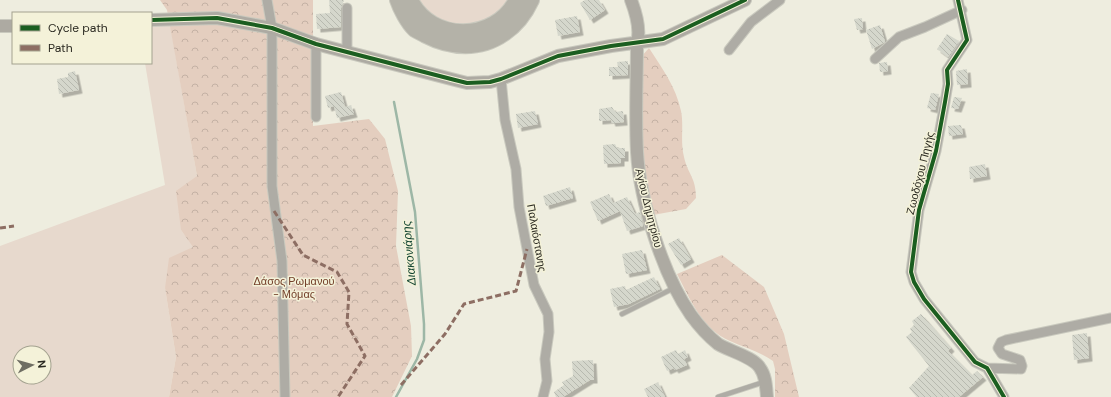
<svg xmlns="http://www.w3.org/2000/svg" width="1111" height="397" font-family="'DM Sans',sans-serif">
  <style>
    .green { fill: #e7d9cd; fill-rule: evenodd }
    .forest { fill: url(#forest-crowns) }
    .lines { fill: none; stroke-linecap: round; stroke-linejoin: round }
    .stream { stroke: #9db7a6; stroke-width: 2.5 }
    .building { fill: url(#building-back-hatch); filter: url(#shadow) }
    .lane-casing { stroke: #c9c9be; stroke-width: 6 }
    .street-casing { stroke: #c9c9be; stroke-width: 11 }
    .secondary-casing { stroke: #c9c9be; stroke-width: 14 }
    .highway-casing { stroke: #c9c9be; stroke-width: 18 }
    .lane { stroke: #aeaca5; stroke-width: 4.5 }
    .street { stroke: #aeaca5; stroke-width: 9 }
    .secondary { stroke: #adaaa2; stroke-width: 12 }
    .highway { stroke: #b4b2a8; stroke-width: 16 }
    .quiet { stroke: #8d6e63; stroke-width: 3; stroke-dasharray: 6 3; stroke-linecap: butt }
    .cycleway-casing { stroke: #f4f2d9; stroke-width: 6 }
    .cycleway { stroke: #1b5e20; stroke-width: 4 }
    .labels { text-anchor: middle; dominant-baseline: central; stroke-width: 3; stroke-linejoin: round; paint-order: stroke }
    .street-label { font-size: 11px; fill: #2a2920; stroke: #f4f2d9 }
    .park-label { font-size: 11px; fill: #733f29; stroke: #f4f2d9 }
    .water-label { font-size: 12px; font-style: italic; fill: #134532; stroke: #f4f2d9 }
  </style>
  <defs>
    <pattern id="forest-crowns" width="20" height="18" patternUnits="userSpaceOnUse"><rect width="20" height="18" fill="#e4cebf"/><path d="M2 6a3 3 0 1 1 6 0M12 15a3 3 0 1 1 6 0" fill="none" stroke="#c4b1a4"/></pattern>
    <pattern id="building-back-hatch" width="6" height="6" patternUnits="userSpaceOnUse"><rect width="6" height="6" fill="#d5d7cc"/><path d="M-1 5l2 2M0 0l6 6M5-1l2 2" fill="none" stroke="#b7b9af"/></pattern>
    <filter id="shadow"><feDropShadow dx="3.5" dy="3.5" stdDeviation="0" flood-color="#0004"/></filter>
  </defs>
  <rect width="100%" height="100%" fill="#eeeddf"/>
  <path class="green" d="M415 0H510L499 15 466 27 436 19Z
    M151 24H170L197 176 181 230 194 247 165 288 176 357 169 397H0V246L165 185 145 63H151ZM20 353H44V377H20Z"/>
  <path class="forest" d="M160 0H313V126L369 119 385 139 398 191 396 246 411 326 412 356 392 397H169L176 357 165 288 169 258 193 247 181 230 176 191 197 176 167 10Z
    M649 48C662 68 676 87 681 111 684 125 680 141 684 157 688 175 696 177 696 198L686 209 653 215 642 165 641 57Z
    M722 255 764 287 784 334 799 397H775V369L773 361C759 351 745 348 730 341 702 329 690 299 677 274Z"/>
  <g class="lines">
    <path class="stream" d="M394 102 415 212 424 324V340L417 359 396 397"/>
  </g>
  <path class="building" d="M329 0H344L341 8V27L317 29 316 14 330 13Z
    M585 0H599L605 10 590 20 580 3Z
    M577 16 580 32 558 36 555 20Z
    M862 18 863 29 857 30 854 19Z
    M880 25 885 42 872 49 866 30Z
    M947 34 959 41 948 57 937 49Z
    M628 61V75L609 76V67H618L617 62Z
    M887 62 888 71 880 72 879 63Z
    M967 69 968 84 957 85 956 71Z
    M75 71 79 90 59 94 57 79 68 77V73Z
    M341 92 345 107 351 105 354 114 337 118 334 106 328 108 325 96Z
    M931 93 939 94 935 110 927 108Z
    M954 97 962 98 958 109 951 108Z
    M612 107 615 112 623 111 624 122 612 123 611 120 599 121V109Z
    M535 111 538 124 518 128 516 114Z
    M961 125 963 134 949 136 948 126Z
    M615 144 617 148H625V158H621V163L604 164 603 145Z
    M985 164 987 176 970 179 969 167Z
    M570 187 573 198 546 206 543 196Z
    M609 194 613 203 627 197 635 214 640 212 643 226 627 231 620 211 598 221 590 202Z
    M679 238 691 259 681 265 668 244Z
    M642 250 647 270 626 274 622 254Z
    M654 277 660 289 629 304 614 307 610 289 625 286 626 290Z
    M921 314 951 348 948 351 972 375 977 371 983 377 959 397H917L909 388 929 366 906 337 912 332 910 329 914 325 912 321Z
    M1087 333 1089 358 1074 360 1072 335Z
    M676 350 678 354 685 350 688 357 684 359 687 365 675 370 674 368 667 371 661 357Z
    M593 360 594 380H590L563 397H556L554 392 564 385 562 382 573 376 572 361Z
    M658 382 665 397H648L644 389Z"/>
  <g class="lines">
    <defs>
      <path id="lane" d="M622 314 674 288
        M718 397 764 382"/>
      <path id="street" d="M267 0 272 28V186L282 261 285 397
        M958 0 967 40 947 70 948 84 945 102 936 151 919 210 911 272 914 282 924 299 975 362 987 368 1004 397
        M347 8V52
        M316 44V117
        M729 50 751 22 780 0
        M875 59 899 37 925 27 962 10
        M501 79 505 120 516 169 519 207 534 285 548 314 549 332 545 359 547 381 543 397
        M987 368 1021 369 1022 366 1020 360 1002 354 998 348 1001 342 1006 340 1111 318"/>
      <path id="secondary" d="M631 0C636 13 641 29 637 43 637 79 635 116 637 152 640 202 663 275 691 315 699 326 708 336 718 344 729 351 754 357 760 368 766 376 766 387 767 397
        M151 20 217 18 272 28 316 44 455 80 467 83 490 82 501 79 558 56 611 46 663 39 745 0
        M0 26H13"/>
      <path id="highway" d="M398 0C401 9 408 22 415 29 418 31 423 33 426 35 451 48 480 50 504 33 516 25 525 13 531 0
        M410 0C431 43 495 43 517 0"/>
    </defs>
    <use href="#lane" class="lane-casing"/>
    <use href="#street" class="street-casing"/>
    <use href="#secondary" class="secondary-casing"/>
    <use href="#highway" class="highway-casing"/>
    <use href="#lane" class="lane"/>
    <use href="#street" class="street"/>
    <use href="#secondary" class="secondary"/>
    <use href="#highway" class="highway"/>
    <path class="quiet" d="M274 211 303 255 337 272 349 292 347 324 365 356 338 397
      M0 228 14 226
      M401 385 445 334 464 304 516 291 527 249"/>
    <defs>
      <path id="cycleway" d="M958 0 967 40 947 70 948 84 945 102 936 151 919 210 911 272 914 282 924 299 975 362 987 368 1004 397
        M151 20 217 18 272 28 316 44 455 80 467 83 490 82 501 79 558 56 611 46 663 39 745 0"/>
    </defs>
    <use href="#cycleway" class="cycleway-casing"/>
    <use href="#cycleway" class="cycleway"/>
  </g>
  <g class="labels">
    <g class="street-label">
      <text transform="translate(920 173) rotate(-76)">Ζωοδόχου Πηγής</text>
      <text transform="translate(649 208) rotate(76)">Αγίου Δημητρίου</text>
      <text transform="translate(537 238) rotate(80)">Παλαιόστανης</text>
    </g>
    <g class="park-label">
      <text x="294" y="281">Δάσος Ρωμανού<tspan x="294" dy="13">- Μόμας</tspan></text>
    </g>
    <g class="water-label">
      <text transform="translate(409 253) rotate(-95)">Διακονιάρης</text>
    </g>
  </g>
  <rect x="12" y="12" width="140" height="52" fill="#f4f2d9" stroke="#a3a28f"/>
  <rect x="20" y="25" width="20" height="6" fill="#1b5e20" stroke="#a3a28f"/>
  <text x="48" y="32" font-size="12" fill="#2a2920">Cycle path</text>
  <rect x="20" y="45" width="20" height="6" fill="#8d6e63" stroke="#a3a28f"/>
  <text x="48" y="52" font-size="12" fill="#2a2920">Path</text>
  <g transform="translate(32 365) rotate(84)"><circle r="19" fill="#f4f2d9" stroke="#a3a28f"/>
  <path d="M0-3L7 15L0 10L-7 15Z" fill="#6f6e63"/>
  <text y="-6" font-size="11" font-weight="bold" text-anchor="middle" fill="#2a2920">N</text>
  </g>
</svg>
